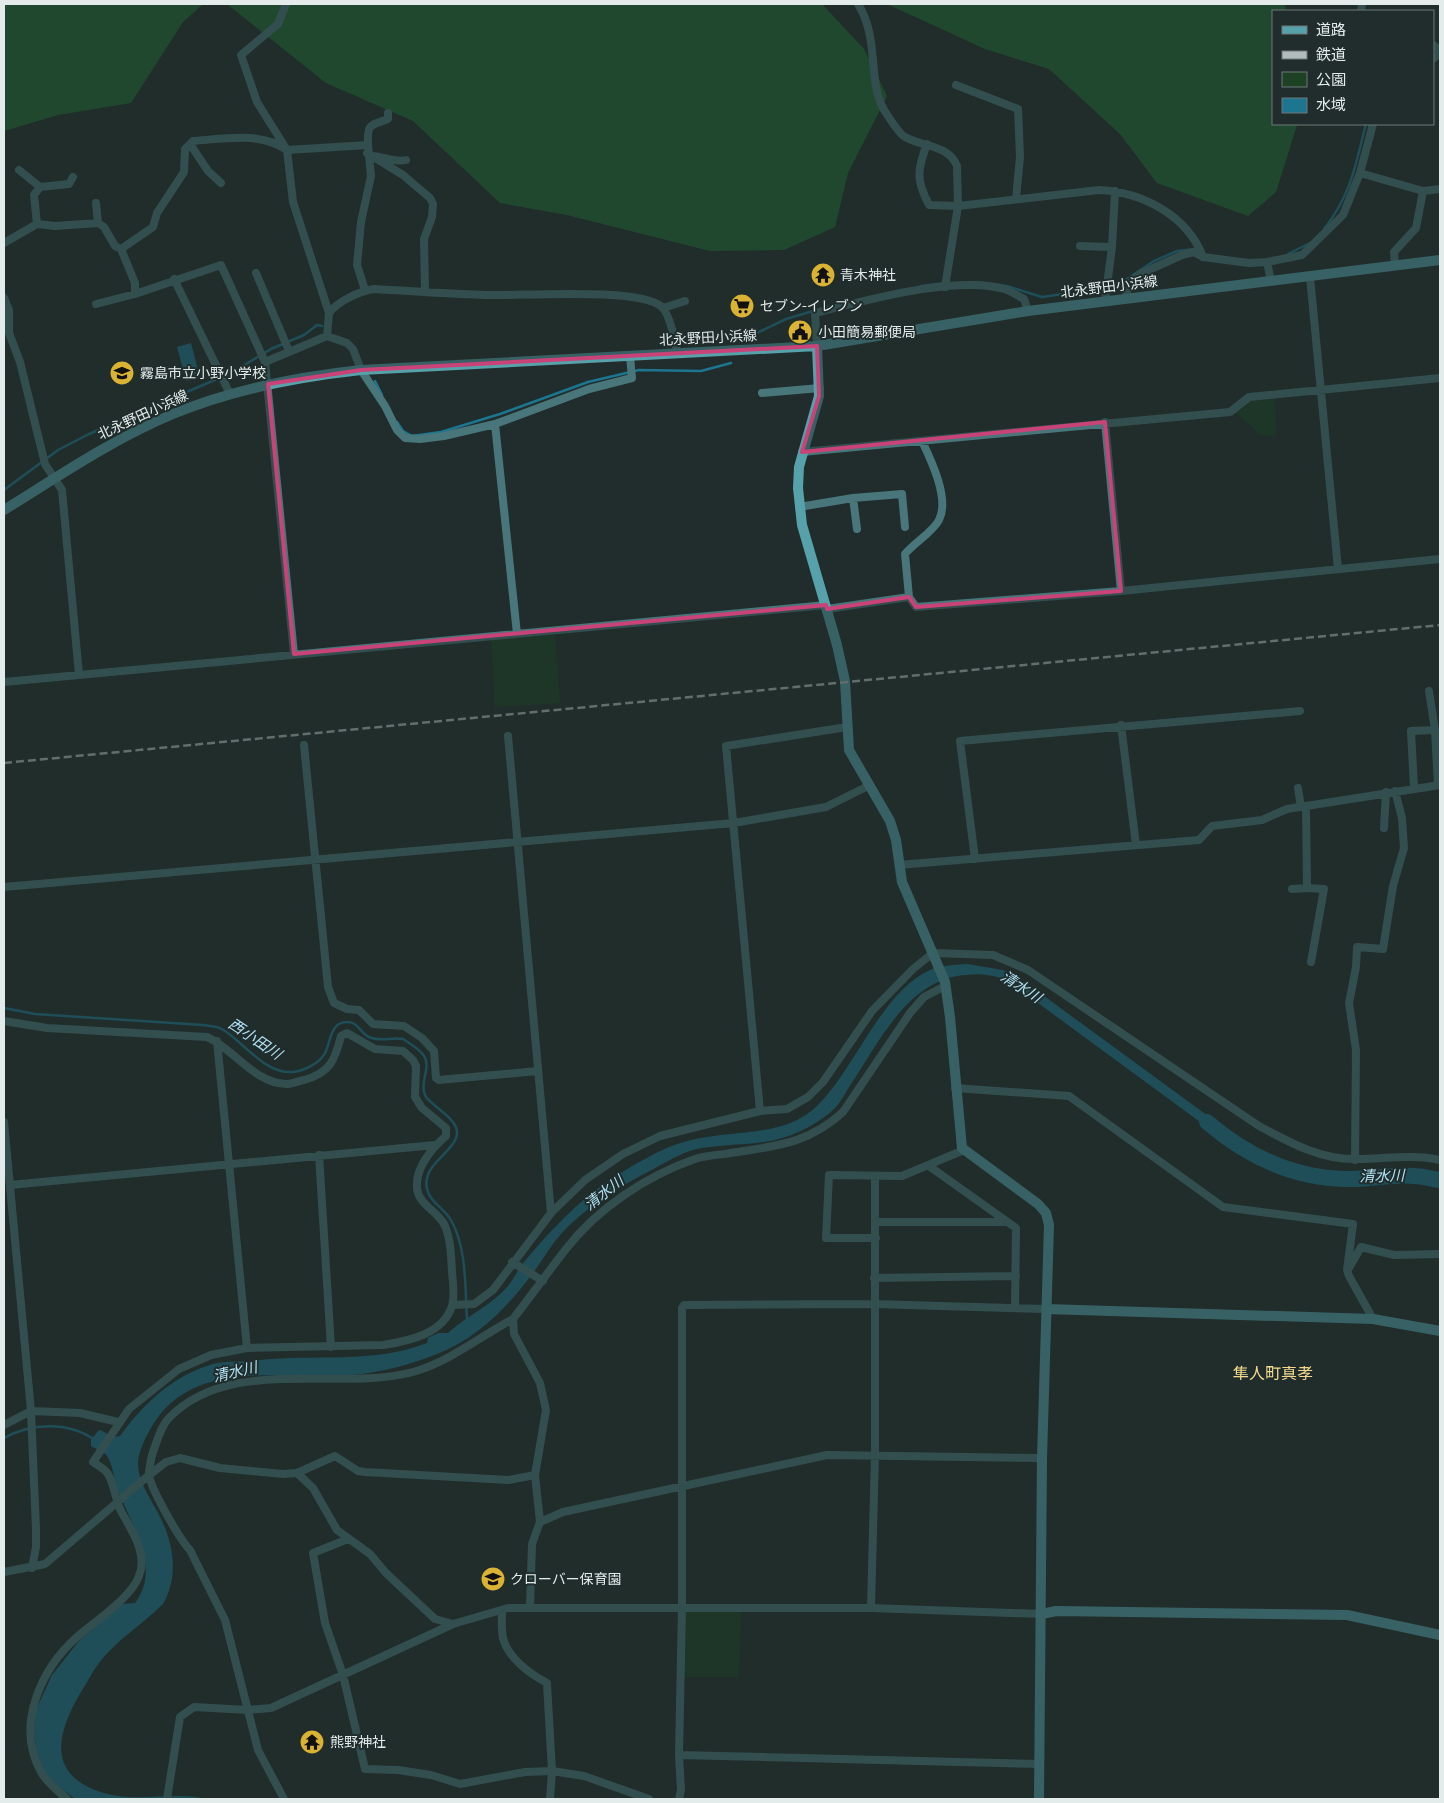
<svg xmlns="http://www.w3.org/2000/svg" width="1444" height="1803" font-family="Karla,'Noto Sans JP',sans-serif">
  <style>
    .green { fill: #1c4223 }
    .forest { fill: #216932 }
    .water { fill: #1d7590 }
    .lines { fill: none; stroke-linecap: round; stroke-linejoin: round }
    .stream { stroke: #1d7590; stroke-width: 2.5 }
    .river { stroke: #1d7590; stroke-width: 16 }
    .street { stroke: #49767b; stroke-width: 8 }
    .secondary { stroke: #56a1aa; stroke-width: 10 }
    .rail { stroke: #b2bcba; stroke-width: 2.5; stroke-dasharray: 8 4; stroke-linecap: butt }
    .marked { fill: none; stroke: #c94278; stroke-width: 4; stroke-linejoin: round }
    .labels { text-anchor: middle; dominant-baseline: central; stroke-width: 4; stroke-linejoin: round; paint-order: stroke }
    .poi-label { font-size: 14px; fill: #e3ecea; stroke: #202d2c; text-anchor: start }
    .street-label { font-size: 14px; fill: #e3ecea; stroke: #202d2c }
    .water-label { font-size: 15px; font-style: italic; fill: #b0e1f4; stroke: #202d2c }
    .quarter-label { font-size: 16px; fill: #f3d98c; stroke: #202d2c }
  </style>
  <rect width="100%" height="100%" fill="#202d2c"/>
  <path class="green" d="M1275 399 1276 436 1261 435 1235 412 1251 400Z
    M555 635 560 703 495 707 491 639Z
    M682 1606 741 1609 739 1677H682Z"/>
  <path class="forest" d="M4 4H203L183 22 131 103 58 115 4 131Z
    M227 4H822L864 49 887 96 848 173 835 227 784 250 710 251 567 215 500 203 413 121 326 83Z
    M887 4H1285L1286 11H1273V124L1297 125 1276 192 1248 216 1157 183 1120 134 1049 69 985 49Z"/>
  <path class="water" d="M191 343 200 378 186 381 177 347Z
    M967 964 1003 970 1029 985 1219 1124 1225 1136 1223 1138 1196 1119 1008 981C995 975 981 973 966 975 908 979 880 1041 851 1084 846 1092 841 1102 834 1109 818 1124 796 1135 775 1140 751 1145 726 1144 702 1148 684 1151 672 1159 657 1167 623 1185 589 1204 562 1233 550 1246 541 1263 530 1277 505 1310 475 1339 437 1354 404 1367 371 1375 336 1376 278 1378 205 1363 162 1412 152 1424 137 1450 138 1466 139 1482 150 1498 157 1511 173 1540 180 1574 163 1604 143 1624 116 1640 99 1663 92 1672 87 1683 81 1692 56 1734 46 1776 104 1793 137 1803 173 1791 206 1799H75L51 1781 42 1767 36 1749 34 1729 36 1710 52 1675 79 1641 122 1604 135 1603C162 1567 131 1525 118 1490 114 1480 113 1465 107 1456 104 1452 96 1449 91 1446V1440L98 1431 101 1430 112 1437 120 1436C142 1406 168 1380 204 1367 223 1359 241 1363 260 1360 316 1354 374 1364 427 1343L428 1338 438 1333H448C466 1316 491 1306 507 1287 514 1279 518 1269 524 1262 562 1217 594 1185 647 1158 666 1147 685 1140 707 1137 745 1130 787 1135 817 1106 855 1069 882 991 930 970 941 965 955 965 967 964Z"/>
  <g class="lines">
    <path class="stream" d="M1324 229C1352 193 1355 166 1366 124
      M1288 254 1310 243
      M975 282 1007 286 1042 297 1098 289 1116 286 1154 261 1177 251 1195 249
      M921 286 945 283
      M757 333 786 319 813 311
      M375 381 382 395
      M397 422 403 431 412 436 441 432 500 414 588 382 639 370 701 371 731 363
      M4 490 58 450 89 434 231 373 271 349 304 335 317 325 322 326
      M4 1008 35 1014 203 1025C209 1026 217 1026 222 1029 244 1042 264 1074 293 1072 304 1071 320 1063 325 1053 331 1042 330 1021 348 1022 358 1022 361 1034 369 1037 380 1042 392 1037 403 1039 410 1044 420 1049 424 1056 432 1067 418 1084 426 1097 434 1108 463 1121 456 1138 450 1155 422 1165 427 1189 430 1203 446 1209 452 1222 467 1250 465 1289 467 1320
      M4 1438C31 1423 68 1421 95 1440"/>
    <path class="river" d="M1207 1122C1249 1158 1297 1180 1353 1179 1373 1179 1394 1174 1414 1176 1423 1176 1432 1179 1440 1180"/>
    <path class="street" d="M286 4 278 24 241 55 257 102 287 150 293 202 329 313 327 336
      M858 4C880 39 867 80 884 110 889 117 898 133 905 137 922 147 948 144 957 166L958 206 929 205C916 180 917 170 927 144
      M1361 11 1362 4
      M1433 45 1440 50
      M1433 59 1440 53
      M956 85 1018 109 1020 157 1016 199
      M190 144 208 171 221 183
      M368 145C367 123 370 126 388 119V113
      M367 153 403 175 430 198 433 204 432 217 424 239 425 291
      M371 156C382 156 396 163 406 160
      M19 170 40 187
      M1360 173 1423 191 1440 189
      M96 203 98 223
      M37 224 34 195 40 187 69 184 73 177
      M4 243 37 224 55 226 98 223 104 227 115 246 121 249 135 283V294
      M1080 246 1112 247
      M121 249 153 227 157 213 184 172 185 149 193 141C223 139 260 131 287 150L368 145 371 176 361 222 357 265 365 290
      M1267 262 1271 281
      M1395 266 1394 252 1416 228 1423 191
      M256 273 289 351
      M1310 277 1338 569
      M174 279 230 394
      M945 287 958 206 1099 190C1142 192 1187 215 1203 257
      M4 298 9 310V333L20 362 45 464 62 490 79 675
      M1125 299 1130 282 1140 274 1182 255 1194 252 1203 257 1249 263 1267 262 1302 255 1343 215 1360 173 1373 124
      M1105 301 1112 247 1115 191
      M96 304 135 294 221 265 265 362 294 654
      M663 308 685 301
      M329 313C338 301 360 291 374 289 412 291 450 294 488 295 522 296 640 287 662 307 670 315 676 343 677 354
      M817 346 815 313C864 301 955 275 1004 289 1011 291 1018 296 1024 299L1028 311
      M265 362 327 336 347 343 353 349 361 370 385 406 397 430 405 438 420 439 444 436 495 424 589 389 632 378 630 356
      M762 393 820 388
      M1105 422 1121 591
      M495 424 517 634
      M922 441C931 460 950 499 939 520 932 533 915 542 905 554L909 597 916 607 1121 591 1440 559
      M802 452 1230 412 1249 397 1440 378
      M853 498 857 529
      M799 507 853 498 902 494 905 527
      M827 609 909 597
      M4 682 826 605
      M1429 691 1435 730 1438 785
      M1121 725 1136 845
      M508 736 551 1213
      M304 745 328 987 334 1003 347 1009 359 1010 373 1024 404 1026 422 1038 434 1051 436 1078 439 1080 538 1071
      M1414 787 1411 731 1435 730
      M1298 788 1301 807
      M1306 807 1307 888 1324 889 1311 962
      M1384 828 1386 792
      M975 859 960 741 1300 711
      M899 865 1199 840 1212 826 1262 820 1287 809 1440 785
      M4 887 734 823 826 807 868 786
      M1292 889 1307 888
      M4 1021 47 1028 207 1037C234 1049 254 1083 286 1084 291 1084 299 1081 304 1080 330 1073 335 1060 341 1036L347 1033 375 1049 403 1051 413 1060 416 1066 415 1097 422 1108 446 1128V1136C432 1148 415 1168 417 1188 418 1204 437 1211 444 1224 451 1238 451 1256 452 1272 453 1282 455 1297 452 1306 443 1334 409 1341 383 1345L247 1348 211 1355 179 1369 129 1409 93 1462C97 1465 105 1469 108 1474 115 1485 115 1501 122 1513 132 1531 148 1554 139 1576 132 1597 94 1622 77 1637 41 1669 15 1725 41 1772 47 1783 58 1791 67 1799
      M217 1041 247 1348
      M955 1088 1069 1096 1223 1207 1353 1224 1347 1270 1349 1276 1373 1319
      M760 1111 726 746 847 727
      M4 1122 31 1411 36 1528V1547L32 1568
      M319 1155 331 1347
      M1355 1160 1356 1050 1349 1003 1356 967 1357 947 1383 949 1393 886 1404 848 1402 818 1395 791
      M929 1166 1016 1228 1015 1308
      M10 1185 435 1145
      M877 1222H1006
      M876 1238H826L829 1175 902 1176 964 1150
      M512 1262 543 1281
      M1349 1268 1361 1247 1394 1255 1440 1254
      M874 1278 1016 1276
      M453 1305 474 1304 493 1290 551 1213 585 1180 623 1154 660 1136 760 1111 787 1109 808 1097 823 1082 872 1011 913 969 933 953 993 955 1028 970 1259 1126C1289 1142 1320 1160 1356 1159 1384 1159 1412 1154 1440 1160
      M4 1425 31 1411 80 1413 118 1422
      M297 1473 335 1456 358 1471 365 1472 508 1480 535 1475
      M540 1522 563 1512 827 1455 1042 1458
      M348 1539 313 1553 325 1623 343 1675 365 1769 398 1770 431 1775 460 1784 525 1772 552 1771 584 1776 649 1799
      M4 1572 45 1564 148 1476 166 1462 180 1458 220 1468 283 1474 297 1473 313 1488 337 1530 370 1554 386 1573 435 1619 453 1624
      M530 1607 532 1544 540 1522 535 1475 546 1410 540 1383 514 1334 513 1319C531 1296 548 1272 566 1249 597 1209 646 1176 695 1159 704 1156 715 1155 725 1154 772 1146 806 1146 843 1112L910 1013 924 997 945 986
      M871 1608 875 1454V1177
      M502 1610C502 1619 501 1629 503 1638 508 1658 530 1674 547 1683L552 1771 550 1799
      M679 1755 1040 1764
      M167 1799 180 1717 194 1707 248 1710 271 1708 453 1624 508 1608H871L1042 1614
      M284 1799 258 1750 225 1620 190 1550C180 1540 149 1486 149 1474 149 1466 151 1459 153 1452 157 1441 161 1426 169 1418 230 1355 337 1392 413 1372 451 1361 479 1337 513 1319
      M679 1799 681 1790 679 1755 682 1606V1308L684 1305 873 1304 1046 1309"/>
    <path class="secondary" d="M817 346 819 396 799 467 798 488 802 525 837 645 845 681 849 750 890 821 896 840 902 882 945 982 950 1017 962 1148 1038 1204 1046 1213 1049 1225 1042 1458 1039 1799
      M4 510C59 476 113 439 173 414 233 389 296 377 361 370L817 346 1028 311 1440 260
      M1046 1309 1373 1319 1440 1331
      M1042 1614 1056 1611 1347 1615 1440 1635"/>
    <path class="rail" d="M4 763 1440 625"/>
  </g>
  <path d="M0 0H1444V1803H0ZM817 346 819 396 802 452 1105 422 1121 591 916 607 909 597 827 609 826 605 294 654 268 384 361 370Z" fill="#202d2c" fill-opacity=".55" fill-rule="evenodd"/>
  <path class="marked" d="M817 346 819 396 802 452 1105 422 1121 591 916 607 909 597 827 609 826 605 294 654 268 384 361 370Z"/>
  <defs>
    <symbol id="temple-disc" viewBox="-11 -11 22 22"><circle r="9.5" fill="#dab333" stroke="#202d2c"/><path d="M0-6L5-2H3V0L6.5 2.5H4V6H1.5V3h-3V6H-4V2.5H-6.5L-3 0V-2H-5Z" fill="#111"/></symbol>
    <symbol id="supermarket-disc" viewBox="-11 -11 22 22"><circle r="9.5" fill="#dab333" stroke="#202d2c"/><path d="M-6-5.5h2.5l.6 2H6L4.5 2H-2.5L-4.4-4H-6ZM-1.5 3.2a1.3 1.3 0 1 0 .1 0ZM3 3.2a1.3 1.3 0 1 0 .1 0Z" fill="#111"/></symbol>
    <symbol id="civic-disc" viewBox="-11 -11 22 22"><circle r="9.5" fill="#dab333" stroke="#202d2c"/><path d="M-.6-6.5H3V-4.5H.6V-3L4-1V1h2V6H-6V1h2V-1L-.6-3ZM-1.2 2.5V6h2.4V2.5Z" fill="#111"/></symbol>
    <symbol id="school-disc" viewBox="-11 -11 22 22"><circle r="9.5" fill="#dab333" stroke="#202d2c"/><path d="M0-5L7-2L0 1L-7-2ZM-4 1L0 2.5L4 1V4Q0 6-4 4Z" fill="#111"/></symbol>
  </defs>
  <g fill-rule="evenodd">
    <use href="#temple-disc" x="809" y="261" width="28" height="28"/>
    <use href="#supermarket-disc" x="728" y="292" width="28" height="28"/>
    <use href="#civic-disc" x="786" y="318" width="28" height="28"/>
    <use href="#school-disc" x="108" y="359" width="28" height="28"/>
    <use href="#school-disc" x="479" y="1565" width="28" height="28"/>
    <use href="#temple-disc" x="298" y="1728" width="28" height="28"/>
  </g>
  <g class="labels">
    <g class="poi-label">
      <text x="840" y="275">青木神社</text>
      <text x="760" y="306">セブン-イレブン</text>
      <text x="818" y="332">小田簡易郵便局</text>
      <text x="140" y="373">霧島市立小野小学校</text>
      <text x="510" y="1579">クローバー保育園</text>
      <text x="330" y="1742">熊野神社</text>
    </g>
    <g class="street-label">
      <text transform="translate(1109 287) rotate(-7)">北永野田小浜線</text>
      <text transform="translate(708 338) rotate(-3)">北永野田小浜線</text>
      <text transform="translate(143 415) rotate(-25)">北永野田小浜線</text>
    </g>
    <g class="water-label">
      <text transform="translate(1021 987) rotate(33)">清水川</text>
      <text transform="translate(255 1039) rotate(34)">西小田川</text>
      <text transform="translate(1382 1176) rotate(-1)">清水川</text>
      <text transform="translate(604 1193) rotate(-38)">清水川</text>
      <text transform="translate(235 1372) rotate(-13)">清水川</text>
    </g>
    <g class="quarter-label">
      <text x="1273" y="1373">隼人町真孝</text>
    </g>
  </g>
  <rect width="1444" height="1803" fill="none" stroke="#e3ecea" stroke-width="10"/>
  <rect x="1272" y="10" width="162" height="115" fill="#202d2c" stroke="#6e7978"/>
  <rect x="1282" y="26" width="25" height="8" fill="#56a1aa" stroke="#6e7978"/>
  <text x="1316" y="35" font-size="15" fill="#e3ecea">道路</text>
  <rect x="1282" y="51" width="25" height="8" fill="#b2bcba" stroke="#6e7978"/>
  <text x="1316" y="60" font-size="15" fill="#e3ecea">鉄道</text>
  <rect x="1282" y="72" width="25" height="15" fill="#1c4223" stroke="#6e7978"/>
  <text x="1316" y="85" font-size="15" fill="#e3ecea">公園</text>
  <rect x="1282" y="98" width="25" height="15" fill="#1d7590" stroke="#6e7978"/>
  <text x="1316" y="110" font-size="15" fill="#e3ecea">水域</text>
</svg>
